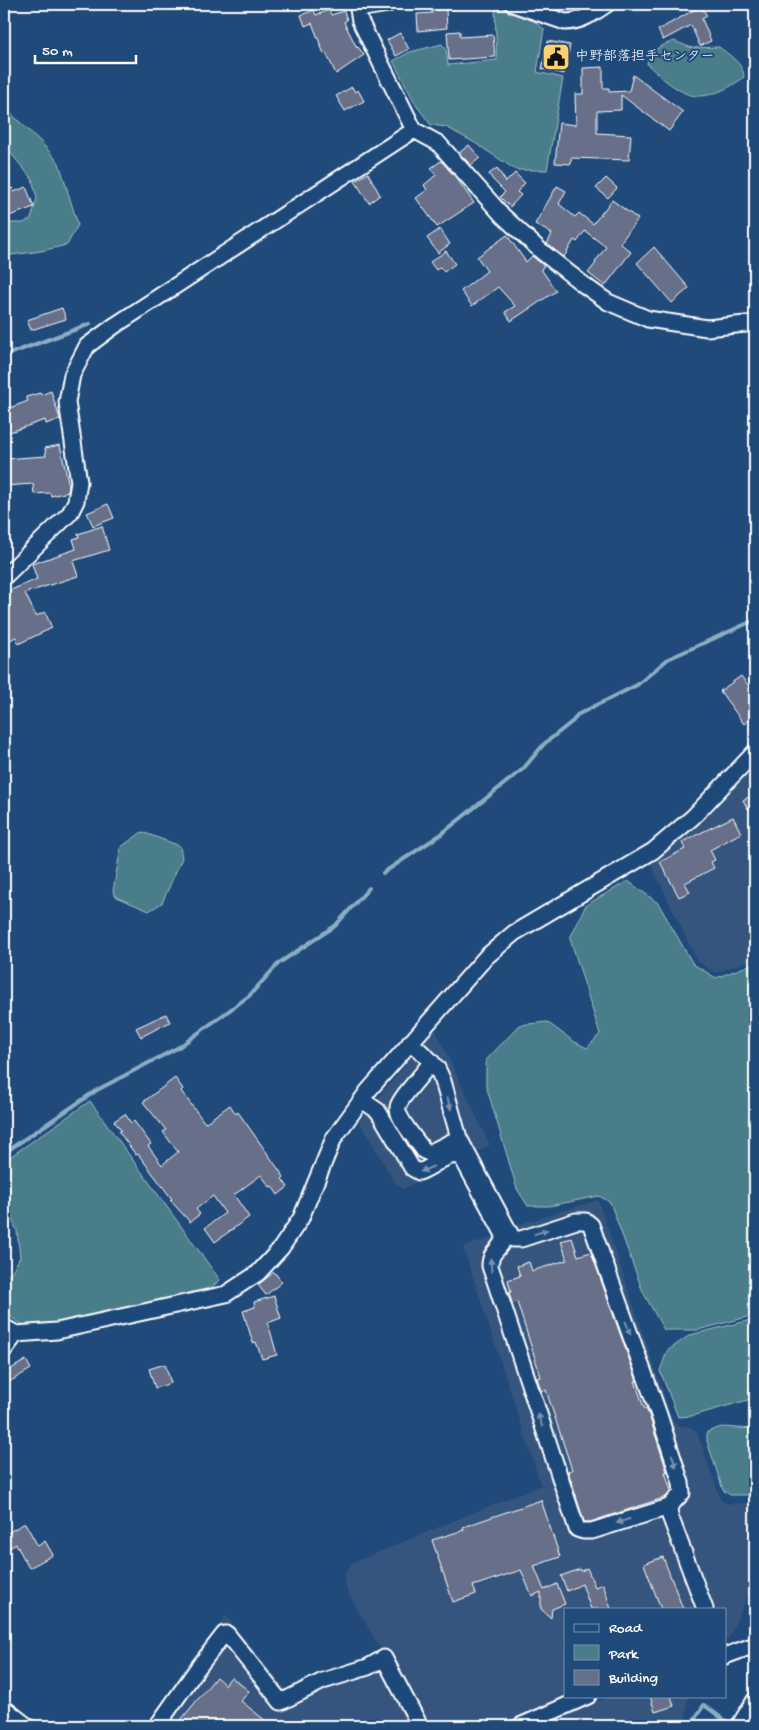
<svg xmlns="http://www.w3.org/2000/svg" width="759" height="1730" font-family="'Gochi Hand','Klee One',sans-serif">
  <style>
    .built { fill: #35557e }
    .green { fill: #497d8a; stroke: #a4bec4 }
    .lines { fill: none; stroke-linecap: round; stroke-linejoin: round }
    .stream { stroke: #8cadc3; stroke-width: 4 }
    .building { fill: #677089; stroke: #fff }
    .minor-casing { stroke: #fff; stroke-width: 19 }
    .minor { stroke: #1f4a7a; stroke-width: 15 }
    .oneway { fill: #7992af }
    .labels { text-anchor: middle; dominant-baseline: central; stroke-width: 4; stroke-linejoin: round; paint-order: stroke }
    .poi-label { font-size: 14px; fill: #fff; stroke: #1f4a7a; text-anchor: start }
  </style>
  <rect width="100%" height="100%" fill="#1f4a7a"/>
  <filter id="ink" filterUnits="userSpaceOnUse"><feTurbulence type="fractalNoise" baseFrequency=".02" numOctaves="2"/><feDisplacementMap in="SourceGraphic" scale="10" xChannelSelector="R" yChannelSelector="G"/><feConvolveMatrix kernelMatrix="1 2 1 2 8 2 1 2 1" color-interpolation-filters="sRGB"/></filter>
  <g filter="url(#ink)">
    <path class="built" d="M755 760V958L715 973 697 961 650 862 694 824Z
      M435 1029 490 1145 475 1153 514 1226 598 1200 672 1419 677 1425 691 1427 697 1432 721 1500 728 1504 751 1503 755 1505V1580L728 1639 725 1640V1609H565V1696H569L504 1726H425L346 1589 344 1574 354 1562 541 1485 463 1247 496 1236 457 1161 403 1189 394 1181 359 1121Z
      M226 1616 288 1692 320 1677 372 1656 414 1726H147Z
      M611 1696H688L686 1717 680 1726H540L583 1707Z"/>
    <path class="green" d="M504 8C519 12 532 18 544 29L537 72 563 78 547 170H516L475 143 446 127 431 125 416 105 393 61 410 52 442 44 446 49 448 65 497 60 495 11Z
      M674 41 692 48 719 47C728 54 744 64 744 77 729 89 703 102 685 93 670 86 659 75 647 64 648 50 663 45 674 41Z
      M4 107 41 142 59 163 78 225 67 245 41 251 4 256V223H23L31 219 37 198 32 179 4 145Z
      M142 832 180 846 182 858 162 903 149 911 116 897 113 891 121 847Z
      M628 881 658 903 693 964 716 978 755 963V1315L698 1330H664L643 1292 610 1202 599 1196 549 1206H528L517 1189 486 1085V1060L520 1025 547 1022 573 1041 587 1048 600 1034 570 938 586 905Z
      M90 1101 220 1280 211 1288 64 1321 25 1326 9 1316 4 1309V1281L14 1268 20 1257 17 1231 4 1202V1161Z
      M755 1319V1398L692 1416 678 1417 660 1371 667 1351 690 1335Z
      M721 1427 755 1429V1499L749 1495H730L723 1490 707 1441V1432Z"/>
    <g class="lines">
      <path class="stream" d="M4 357 9 354 90 324
        M383 873 440 835 523 769 544 744 573 721 577 715 637 685 668 659 755 620
        M4 1153 97 1090 179 1047 249 996 279 963 335 926 369 888
        M690 1726 704 1705 727 1722"/>
    </g>
    <path class="building" d="M701 6 707 16 702 19 711 41 700 46 691 25 663 40 658 30Z
      M446 9 447 28 418 31 417 14 432 13V10Z
      M314 10 316 15 329 10 331 15 344 11 347 20 344 22 357 48 358 47 364 55 336 74 326 53 324 54 312 23 305 26 301 15Z
      M460 31V37L493 35 495 57 449 60 447 32Z
      M400 33 409 49 396 56 387 40Z
      M548 41 570 45 564 74 542 69Z
      M603 67V88H609V92L629 91 633 75 683 112 669 131 621 95V110L597 111V133L631 135 629 160 571 158V164L555 163 559 123 576 125 575 94H583V68Z
      M352 87 355 92 358 90 364 101 345 111 336 96Z
      M469 145 480 158 471 165 459 153Z
      M441 161 457 179 474 203 437 227 416 198 427 190 424 185 436 175 431 168Z
      M497 168 506 182 515 173 525 183 517 192 521 195 510 207 500 197 505 192 493 180 489 174Z
      M368 173 380 195 369 203 355 181Z
      M606 178 617 188 608 198 596 188Z
      M557 186 566 191 559 204 575 217 579 213 593 224 612 200 638 219 620 243 631 252 605 286 588 273 596 263 595 262 606 247 585 231 577 242 574 240 564 257 547 244 552 234 535 224Z
      M26 187 34 207 4 218V191L13 188 14 192Z
      M440 229 450 244 438 253 427 238Z
      M507 235 526 262 532 256 544 266 541 269 556 291 511 321 505 312 515 306 498 287 472 306 461 291 487 271 477 257Z
      M654 247 689 288 672 303 637 263Z
      M446 251 455 264 444 272 440 267 436 270 430 262Z
      M62 308 66 319 31 330 27 320Z
      M51 391 60 419 46 424 45 420 4 434V410L28 401 26 397 40 393 41 395Z
      M60 445 69 486 68 492 51 496 50 493 34 494 33 484 4 486V459L46 456 45 448Z
      M108 504 114 518 93 526 87 513Z
      M102 526 109 550 73 561 78 576 25 593 36 616 45 612 52 628 18 644 16 637 4 643V593L37 579 32 564 76 549 73 539 79 537 78 534Z
      M741 676 755 694V715L744 724 720 691Z
      M755 794V806L748 809 743 800Z
      M733 817 741 833 710 850 715 860 711 862 714 868 685 883 690 892 679 897 660 862 685 849 682 842Z
      M166 1014 170 1022 141 1037 136 1028Z
      M175 1078 183 1089 181 1091 205 1123 230 1105 236 1114 238 1112 284 1177 282 1179 288 1187 278 1195 272 1186 270 1187 261 1175 234 1195 249 1217 215 1242 205 1228 225 1213 213 1196 196 1209 200 1214 190 1222 170 1200 172 1199 138 1154 136 1155 119 1132 121 1130 114 1121 125 1114 131 1123 134 1121 151 1144 148 1146 162 1165 178 1152 163 1132 166 1130 143 1102Z
      M572 1238 578 1256 591 1252 637 1381H635L644 1408H646L650 1418 667 1472H665L671 1491 666 1497 590 1522H584L568 1471 572 1470 546 1390 541 1391 537 1378 541 1377 517 1302 512 1303 509 1293 511 1292 508 1280 520 1276 517 1266 529 1262 532 1271 567 1260 561 1241Z
      M274 1272 282 1282 266 1295 258 1285Z
      M274 1296 281 1318 268 1323 277 1355 262 1359 256 1342 253 1343 243 1311 255 1307 254 1302Z
      M26 1360 31 1369 4 1385V1373Z
      M165 1364 171 1383 155 1388 149 1369Z
      M541 1500 560 1557 534 1566 544 1590 557 1584 565 1604 552 1609 551 1618 541 1609V1592L532 1596 521 1570 473 1586 476 1594 453 1602 432 1540 464 1530 463 1527Z
      M25 1523 38 1546 45 1541 53 1555 29 1568 16 1544 8 1549 4 1540V1535Z
      M663 1557 683 1609H661L644 1564Z
      M587 1568 595 1587 603 1584 611 1609H591L582 1584 567 1591 561 1576 580 1569 581 1571Z
      M216 1677 225 1685 231 1677 249 1691 241 1701 272 1726H176Z
      M650 1696H671L674 1706 655 1712Z"/>
    <g class="lines">
      <defs>
        <path id="minor" d="M388 4 358 9 360 21 414 130 438 143 503 216 541 251 584 285 608 302 648 319 707 328 755 323
          M513 4 565 22C581 22 594 13 607 4
          M4 577 70 513 76 501 79 482 67 402 72 375 87 346 114 326 414 130
          M410 1042 429 1059V1065C423 1074 399 1099 398 1107 396 1117 418 1142 424 1151L429 1153 459 1138
          M362 1100 378 1111 412 1168 419 1172C433 1168 446 1152 461 1156L504 1235C503 1250 490 1249 490 1266L577 1529 583 1531H592L669 1507 682 1493 681 1483 659 1415 591 1225 586 1221H576L521 1239H513L459 1138 443 1081 437 1068 429 1059
          M4 1327 16 1334 57 1331 226 1294 258 1273 281 1248 301 1218 334 1138 368 1091 486 957 514 933 653 851 693 817 755 752
          M4 1350 16 1334
          M669 1507 670 1516 705 1609
          M725 1656 755 1645
          M4 1708 27 1726
          M157 1726 197 1669 224 1634H227L281 1702 323 1681 368 1667 384 1658 420 1726
          M520 1726 588 1696
          M739 1726 755 1700"/>
      </defs>
      <use href="#minor" class="minor-casing"/>
      <use href="#minor" class="minor"/>
    </g>
    <defs><path id="oneway-solid" d="M-6-.8H1V-3.2L6.5 0L1 3.2V.8H-6Z" transform="scale(1.25)"/></defs>
    <g class="oneway">
      <use href="#oneway-solid" transform="translate(449 1103) rotate(74)"/>
      <use href="#oneway-solid" transform="translate(427 1169) rotate(157)"/>
      <use href="#oneway-solid" transform="translate(541 1232) rotate(-18)"/>
      <use href="#oneway-solid" transform="translate(491 1265) rotate(-94)"/>
      <use href="#oneway-solid" transform="translate(628 1328) rotate(70)"/>
      <use href="#oneway-solid" transform="translate(540 1420) rotate(-109)"/>
      <use href="#oneway-solid" transform="translate(674 1461) rotate(72)"/>
      <use href="#oneway-solid" transform="translate(623 1521) rotate(163)"/>
    </g>
  </g>
  <defs>
    <symbol id="civic-square" viewBox="-11 -11 22 22"><rect x="-9" y="-9" width="18" height="18" rx="4" fill="#ffd166" stroke="#1f4a7a"/><path d="M-.6-6.5H3V-4.5H.6V-3L4-1V1h2V6H-6V1h2V-1L-.6-3ZM-1.2 2.5V6h2.4V2.5Z" fill="#111"/></symbol>
  </defs>
  <g fill-rule="evenodd">
    <use href="#civic-square" x="540" y="41" width="32" height="32"/>
  </g>
  <g class="labels">
    <g class="poi-label">
      <text x="575" y="57">中野部落担手センター</text>
    </g>
  </g>
  <rect width="759" height="1730" fill="none" stroke="#1f4a7a" stroke-width="20"/>
  <rect x="10" y="10" width="739" height="1710" fill="none" stroke="#fff" stroke-width="2" filter="url(#ink)"/>
  <rect x="564" y="1608" width="162" height="90" fill="#1f4a7a" stroke="#7992af"/>
  <rect x="574" y="1624" width="25" height="8" fill="#1f4a7a" stroke="#7992af"/>
  <text x="609" y="1632" font-size="15" fill="#ffffff">Road</text>
  <rect x="574" y="1645" width="25" height="15" fill="#497d8a" stroke="#7992af"/>
  <text x="609" y="1658" font-size="15" fill="#ffffff">Park</text>
  <rect x="574" y="1670" width="25" height="15" fill="#677089" stroke="#7992af"/>
  <text x="609" y="1682" font-size="15" fill="#ffffff">Building</text>
  <path d="M35 55v8h101v-8" fill="none" stroke="#ffffff" stroke-width="2.5"/>
  <text x="42" y="55" font-size="15" fill="#ffffff" stroke="#1f4a7a" stroke-width="4" paint-order="stroke">50 m</text>
</svg>
